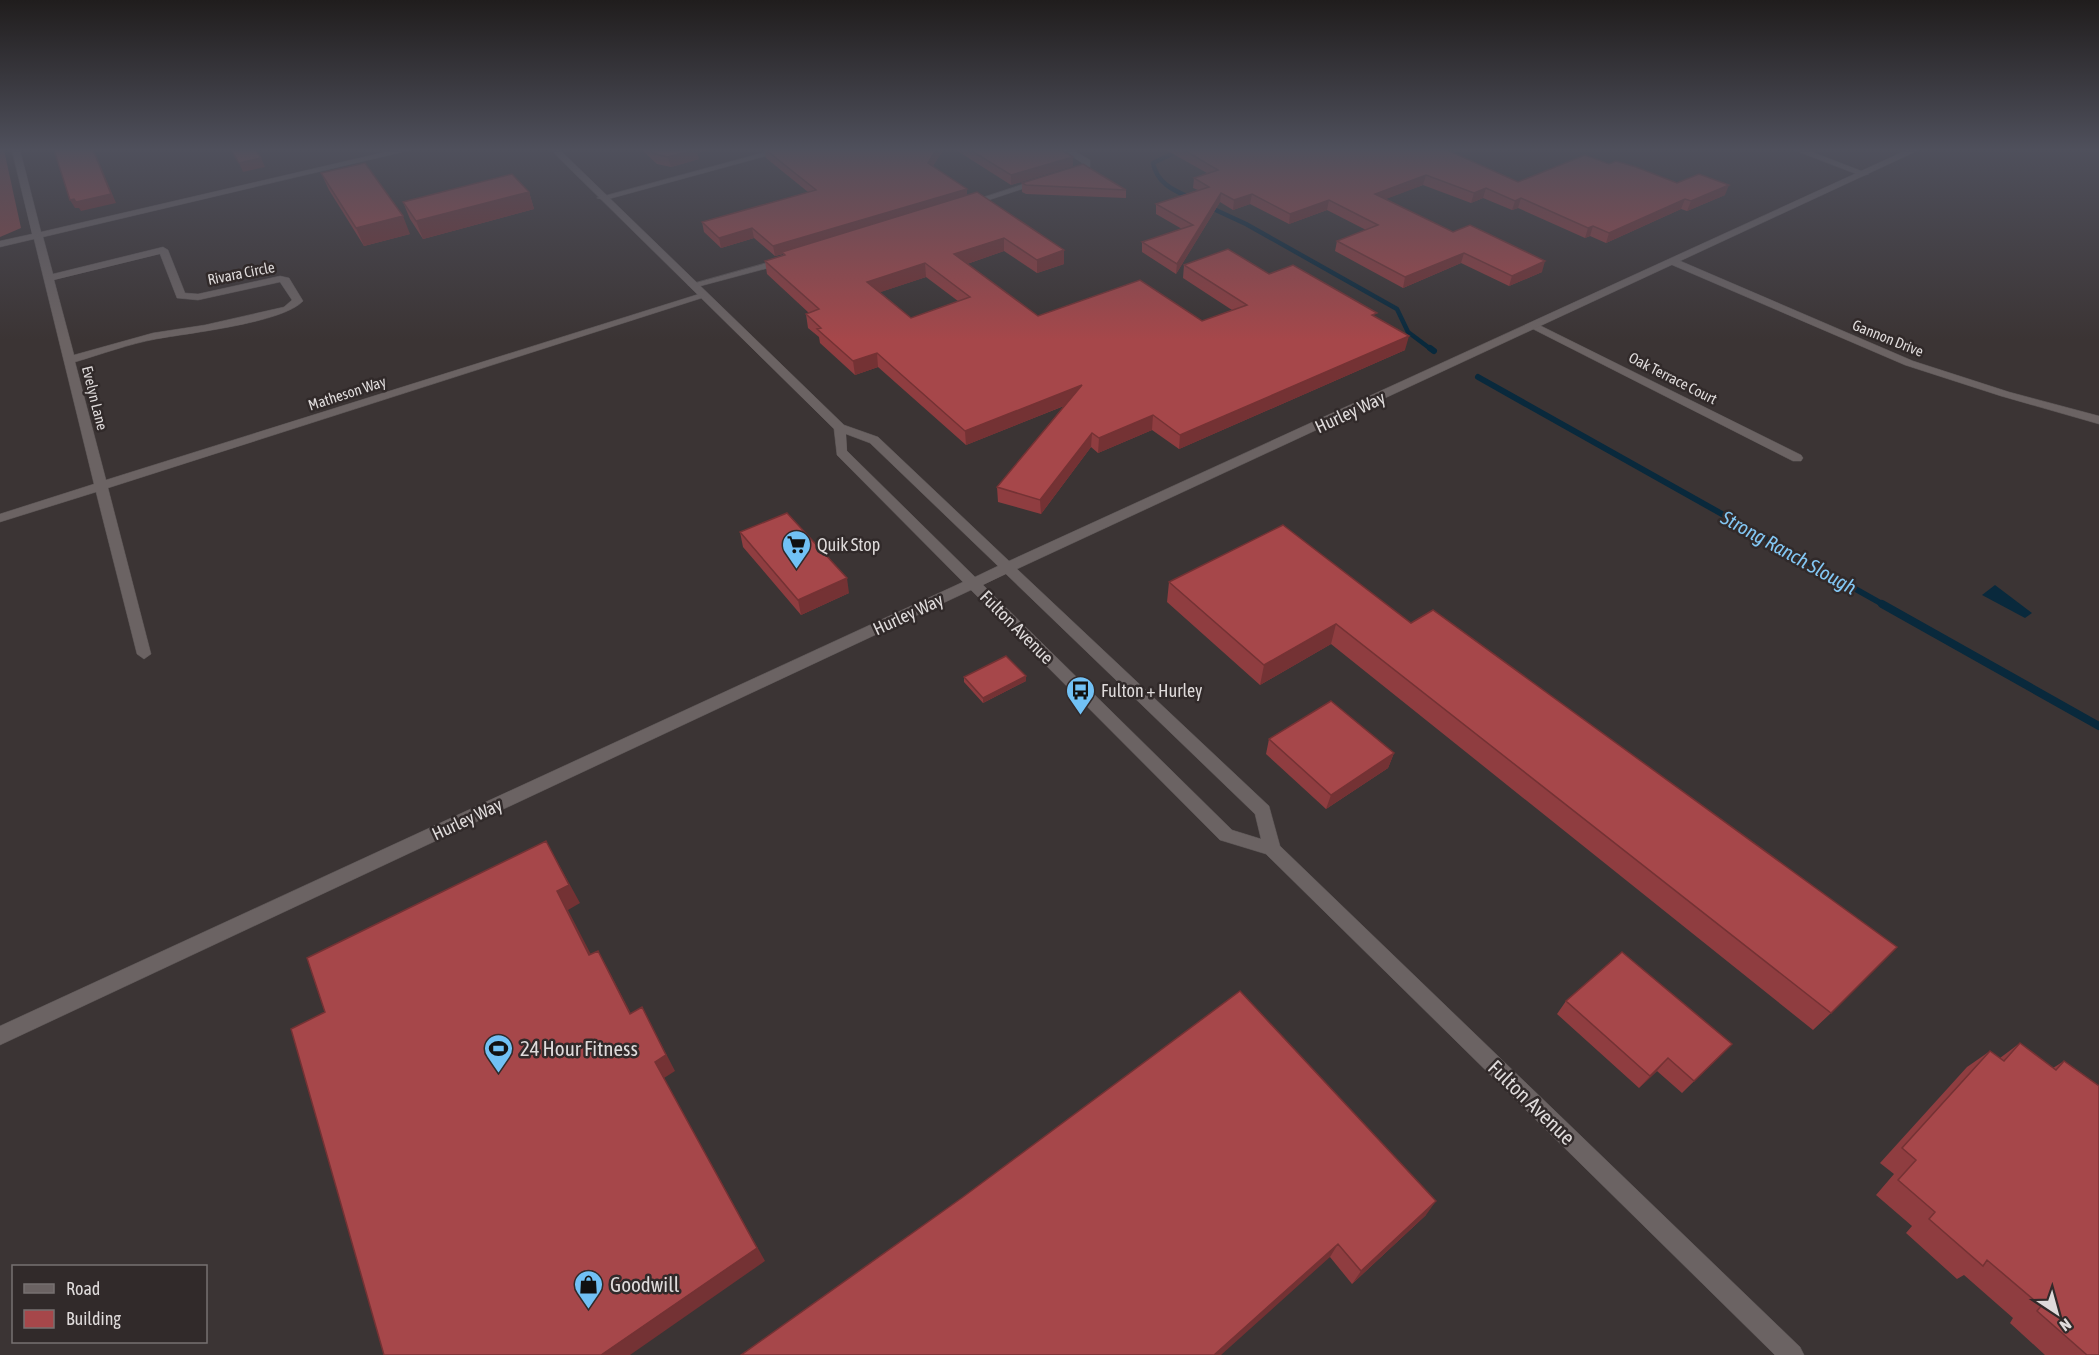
<svg xmlns="http://www.w3.org/2000/svg" width="2099" height="1355" font-family="'Asap Condensed',sans-serif">
  <style>
    .green { fill: #894445 }
    .water { fill: #09293c }
    .lines { fill: none; stroke-linecap: round; stroke-linejoin: round }
    .stream-far2 { stroke: #09293c; stroke-width: 4.5 }
    .stream-far1 { stroke: #09293c; stroke-width: 6 }
    .stream { stroke: #09293c; stroke-width: 8 }
    .street-casing { stroke: #575151; stroke-width: 1 }
    .secondary-casing { stroke: #575151; stroke-width: 1 }
    .street { fill: #6b6363; fill-rule: evenodd }
    .secondary { fill: #6b6363; fill-rule: evenodd }
    .wall { fill: #8f3d40; fill-rule: evenodd }
    .shaded-wall { fill: #743234 }
    .building { fill: #a6474a; stroke: #743234; stroke-width: 1.5; fill-rule: evenodd }
    .labels { text-anchor: middle; dominant-baseline: central; stroke-width: 5; stroke-linejoin: round; paint-order: stroke }
    .far-street-label { font-size: 15px; fill: #dfdbdb; stroke: #312a2a }
    .street-label { font-size: 18px; fill: #dfdbdb; stroke: #312a2a }
    .poi-label { font-size: 18px; fill: #dfdbdb; stroke: #312a2a; text-anchor: start }
    .water-label { font-size: 20px; font-style: italic; fill: #83c7f4; stroke: #312a2a }
    .near-poi-label { font-size: 21px; fill: #dfdbdb; stroke: #312a2a; text-anchor: start }
    .near-street-label { font-size: 21px; fill: #dfdbdb; stroke: #312a2a }
  </style>
  <rect width="100%" height="100%" fill="#3b3434"/>
  <path class="green" d="M0 150H4L21 228 0 237Z"/>
  <path class="water" d="M1995 585 2032 613 2025 618 1982 595Z"/>
  <g class="lines">
    <path class="stream-far2" d="M1180 150 1153 163C1157 184 1175 191 1193 199
      M1207 206 1246 224 1397 309 1408 332 1432 350"/>
    <path class="stream-far1" d="M1430 348 1434 351
      M1478 377 1884 605"/>
    <path class="stream" d="M1882 604 2099 726"/>
    <defs>
      <path id="street" d="M12 150H20L41 232 394 150H411L43 237 53 274 163 247 168 250 185 293 198 294 280 276 289 278 303 301C283 323 188 333 156 339 129 344 102 354 75 362L106 480 699 294 708 296 108 488 151 654 144 659 137 654 96 492 0 522V514L94 484 34 239 0 247V241L32 234ZM160 254 177 298 198 300 280 282 292 300 284 307 205 325 153 333 74 355 54 280Z
        M773 150H788L605 200 597 198Z
        M1062 150H1073L1090 160V168L1068 175V171L1082 166V163Z
        M1794 150H1807L1869 174 1862 176Z
        M1036 180 1043 182 971 206 963 204Z
        M784 258 789 261 787 263 693 288 688 285Z
        M1670 260H1678L1913 361 2009 392 2099 416V424L2001 396 1905 365 1670 264Z
        M1535 323 1801 455 1803 458 1801 461H1793L1531 328V324Z"/>
      <path id="secondary" d="M551 150H560L844 425 878 437 1009 561 1907 150H1919L1017 569 1269 806 1280 846 1800 1347 1804 1355H1775L1266 854 1220 840 971 590 0 1045V1026L963 582 837 455 834 429ZM846 434 870 443 998 566 975 577 847 451ZM1006 574 1255 814 1261 839 1232 830 983 585Z"/>
    </defs>
    <use href="#street" class="street-casing"/>
    <use href="#secondary" class="secondary-casing"/>
    <use href="#street" class="street"/>
    <use href="#secondary" class="secondary"/>
  </g>
  <path class="wall" d="M642 150H707L697 153 699 159 671 167 657 164Z
    M764 150H943L933 166 967 195 1064 264 1037 273 1004 251 967 264 1038 316 1202 321 1232 310 1183 278 1184 265 1269 274 1376 317 1405 350 1179 449 1152 430 1098 453 1091 447 1041 514 998 502 997 487 1064 406 966 445 878 367 855 375 820 343 819 337 808 328 806 314 809 313 767 274 765 261 783 255V254L775 256 754 238 721 248 704 232 702 222 808 192 766 158ZM926 277 958 301 911 318 880 292Z
    M956 150H1062L1073 166 1011 185Z
    M1166 150H1447L1518 182 1609 164 1677 183 1725 195 1687 211 1681 209 1606 243 1590 236 1585 238 1518 208 1512 210 1483 198 1471 203 1423 185 1385 199 1453 232 1542 272 1509 286 1461 263 1403 288 1335 251 1337 241 1366 230 1327 210 1289 224 1250 204 1233 210 1220 202 1176 274 1142 252V242L1182 229 1156 214V204L1198 190 1193 188 1194 178 1207 173Z
    M321 173 410 234 364 246 329 190Z
    M1022 183 1126 190V198L1026 194 1022 192Z
    M529 192 534 209 423 239 410 219 403 202Z
    M740 532 849 593 801 615 743 547Z
    M1169 582 1411 623 1831 1013 1813 1030 1331 644 1260 685 1167 602Z
    M964 677 1026 681 983 703 964 682Z
    M1269 739 1394 753 1388 768 1326 809 1266 754Z
    M1566 1001 1732 1044 1682 1093 1657 1071 1639 1088 1557 1014Z
    M2020 1043 2053 1068 2064 1061 2099 1355H2045L2010 1323 2013 1318 1964 1275 1957 1279 1906 1233 1912 1226 1876 1195 1894 1174 1880 1163 1967 1067 1990 1051 2000 1058Z
    M1426 1215 1352 1284 1330 1257 741 1355Z"/>
  <path class="shaded-wall" d="M93 150H94L116 203 81 211 79 208H75L70 200Z
    M692 150H707L697 153 699 159 671 167 668 157Z
    M936 150H943L929 172 928 163Z
    M1073 157V166L1011 185V175Z
    M261 158 265 167 243 172 239 163Z
    M1426 175 1423 185 1373 204 1375 194Z
    M1729 185 1725 195 1687 211 1691 201Z
    M1486 188 1483 198 1471 203 1474 193Z
    M967 189V198L782 252 783 254 775 256 773 246Z
    M529 192 534 209 423 239 416 221Z
    M1221 193 1220 202 1176 274 1177 264Z
    M1252 194 1250 204 1233 210 1234 200Z
    M1521 198 1518 208 1512 210 1515 201Z
    M1685 199 1681 209 1606 243 1609 233Z
    M1329 200 1327 210 1289 224 1290 214Z
    M403 216 410 234 364 246 356 228Z
    M1593 226 1590 236 1585 238 1588 228Z
    M752 228 754 238 721 248 719 238Z
    M1004 238V251L955 268 954 254Z
    M1064 250V264L1037 273V260Z
    M1464 253 1461 263 1403 288 1405 277Z
    M1545 261 1542 272 1509 286 1512 276Z
    M925 263 926 277 869 296 867 282Z
    M1409 336 1405 350 1179 449 1180 435Z
    M877 353 878 367 855 375 853 361Z
    M1082 385 1081 399 966 445 965 431Z
    M1153 415 1152 430 1098 453 1099 438Z
    M1092 433 1091 447 1041 514 1040 500Z
    M847 578 849 593 801 615 798 600Z
    M1336 624 1331 644 1260 685 1264 665Z
    M1026 676V681L983 703V698Z
    M1394 753 1388 768 1326 809 1331 795Z
    M546 841 580 903 568 910 600 972 589 955 557 891Z
    M598 951 608 969 640 1031 630 1014Z
    M642 1007 675 1071 664 1078 765 1261 630 1355H601Z
    M1668 1058 1657 1071 1639 1088 1650 1076Z
    M1436 1201 1426 1215 1352 1284 1361 1271Z
    M1338 1244 1330 1257 1221 1355H1214Z"/>
  <path class="building" d="M54 150H93L111 194 76 202 74 199 70 200Z
    M231 150H256L261 158 239 163Z
    M650 150H695L668 157 655 154Z
    M766 150H936L928 163 967 189 773 246 752 228 719 238 702 222 816 190Z
    M970 150H1062L1073 157 1011 175Z
    M1184 150H1447L1518 182 1585 155 1609 164 1616 161 1636 167 1677 183 1699 174 1729 185 1691 201 1685 199 1609 233 1593 226 1588 228 1521 198 1515 201 1486 188 1474 193 1426 175 1375 194 1453 232 1470 225 1545 261 1512 276 1464 253 1405 277 1337 241 1378 225 1329 200 1290 214 1252 194 1234 200 1221 193 1177 264 1142 242 1193 225 1156 204 1209 187 1194 178 1218 170Z
    M365 163 403 216 356 228 321 173Z
    M1083 164 1126 190 1026 185 1022 183Z
    M512 174 529 192 416 221 403 202Z
    M977 192 1064 250 1037 260 1004 238 954 254 1038 316 1140 280 1202 321 1247 305 1184 265 1228 249 1269 274 1293 265 1377 313 1372 315 1409 336 1180 435 1153 415 1099 438 1092 433 1040 500 997 487 1082 385 965 431 877 353 853 361 817 329 821 328 806 314 819 309 765 261 785 255 782 252ZM925 263 970 297 911 318 867 282Z
    M787 513 847 578 798 600 740 532Z
    M1283 525 1411 623 1433 610 1897 947 1831 1013 1336 624 1264 665 1169 582Z
    M1006 656 1026 676 983 698 964 677Z
    M1331 701 1394 753 1331 795 1269 739Z
    M546 841 569 885 557 891 589 955 598 951 630 1014 642 1007 666 1055 655 1062 757 1248 601 1355H384L291 1029 325 1012 307 958Z
    M1622 952 1732 1044 1694 1081 1668 1058 1650 1076 1566 1001Z
    M1240 991 1436 1201 1361 1271 1338 1244 1214 1355H741L963 1197Z
    M2020 1043 2056 1070 2064 1061 2099 1086V1355H2087L2037 1311 2041 1306 1987 1260 1983 1266 1929 1219 1935 1212 1898 1180 1916 1160 1902 1148 1990 1051 2004 1061Z"/>
  <linearGradient id="sky" x2="0" y2="1"><stop stop-color="#201d1d"/><stop offset="0.44" stop-color="#4f505c"/><stop offset="1" stop-color="#4f505c" stop-opacity="0"/></linearGradient>
  <rect width="2099" height="340" fill="url(#sky)"/>
  <defs>
    <symbol id="supermarket-pin" viewBox="-11 -11 22 30"><path d="M0 17L-7.5 6A9.5 9.5 0 1 1 7.5 6Z" fill="#71c1f5" stroke="#312a2a"/><path d="M-6-5.5h2.5l.6 2H6L4.5 2H-2.5L-4.4-4H-6ZM-1.5 3.2a1.3 1.3 0 1 0 .1 0ZM3 3.2a1.3 1.3 0 1 0 .1 0Z" fill="#111"/></symbol>
    <symbol id="bus-pin" viewBox="-11 -11 22 30"><path d="M0 17L-7.5 6A9.5 9.5 0 1 1 7.5 6Z" fill="#71c1f5" stroke="#312a2a"/><path d="M-5-6H5V4H4V6H2V4H-2V6H-4V4H-5ZM-3.5-4V0h7V-4ZM-3.5 1.2v1.5H-2V1.2ZM2 1.2v1.5H3.5V1.2Z" fill="#111"/></symbol>
    <symbol id="stadium-pin" viewBox="-11 -11 22 30"><path d="M0 17L-7.5 6A9.5 9.5 0 1 1 7.5 6Z" fill="#71c1f5" stroke="#312a2a"/><path d="M0-5a6.5 5 0 1 0 0 10a6.5 5 0 1 0 0-10ZM-3.5-1.8h7v3.6h-7Z" fill="#111"/></symbol>
    <symbol id="shop-pin" viewBox="-11 -11 22 30"><path d="M0 17L-7.5 6A9.5 9.5 0 1 1 7.5 6Z" fill="#71c1f5" stroke="#312a2a"/><path d="M-5-2.5h2.3a2.7 3.5 0 0 1 5.4 0H5L5.5 6h-11ZM-1.5-2.5h3a1.5 2.3 0 0 0-3 0Z" fill="#111"/></symbol>
  </defs>
  <g fill-rule="evenodd">
    <use href="#supermarket-pin" x="780" y="528" width="33" height="45"/>
    <use href="#bus-pin" x="1064" y="674" width="33" height="45"/>
    <use href="#stadium-pin" x="482" y="1032" width="33" height="45"/>
    <use href="#shop-pin" x="572" y="1268" width="33" height="45"/>
  </g>
  <g class="labels">
    <g class="far-street-label">
      <text transform="translate(241 273) rotate(-11)">Rivara Circle</text>
      <text transform="translate(1888 338) rotate(22)">Gannon Drive</text>
      <text transform="translate(1673 378) rotate(27)">Oak Terrace Court</text>
      <text transform="translate(347 393) rotate(-18)">Matheson Way</text>
      <text transform="translate(95 398) rotate(76)">Evelyn Lane</text>
    </g>
    <g class="street-label">
      <text transform="translate(1350 412) rotate(-25)">Hurley Way</text>
      <text transform="translate(908 614) rotate(-25)">Hurley Way</text>
      <text transform="translate(1017 627) rotate(45)">Fulton Avenue</text>
      <text transform="translate(467 819) rotate(-25)">Hurley Way</text>
    </g>
    <g class="poi-label">
      <text x="817" y="544">Quik Stop</text>
      <text x="1101" y="690">Fulton + Hurley</text>
    </g>
    <g class="water-label">
      <text transform="translate(1789 552) rotate(29)">Strong Ranch Slough</text>
    </g>
    <g class="near-poi-label">
      <text x="520" y="1048">24 Hour Fitness</text>
      <text x="610" y="1284">Goodwill</text>
    </g>
    <g class="near-street-label">
      <text transform="translate(1532 1102) rotate(44)">Fulton Avenue</text>
    </g>
  </g>
  <rect x="12" y="1265" width="195" height="78" fill="#312a2a" stroke="#777171" stroke-width="1.5"/>
  <rect x="24" y="1284" width="30" height="9" fill="#6b6363" stroke="#777171" stroke-width="1.5"/>
  <text x="66" y="1295" font-size="18" fill="#dfdbdb">Road</text>
  <rect x="24" y="1310" width="30" height="18" fill="#a6474a" stroke="#777171" stroke-width="1.5"/>
  <text x="66" y="1325" font-size="18" fill="#dfdbdb">Building</text>
  <g transform="translate(2057 1313) rotate(144)" stroke="#312a2a" stroke-width="4.5" paint-order="stroke">
  <path d="M0-4.5L10 22L0 15L-10 22Z" fill="#dfdbdb"/>
  <text y="-9" font-size="16" font-weight="bold" text-anchor="middle" fill="#dfdbdb">N</text>
  </g>
</svg>
